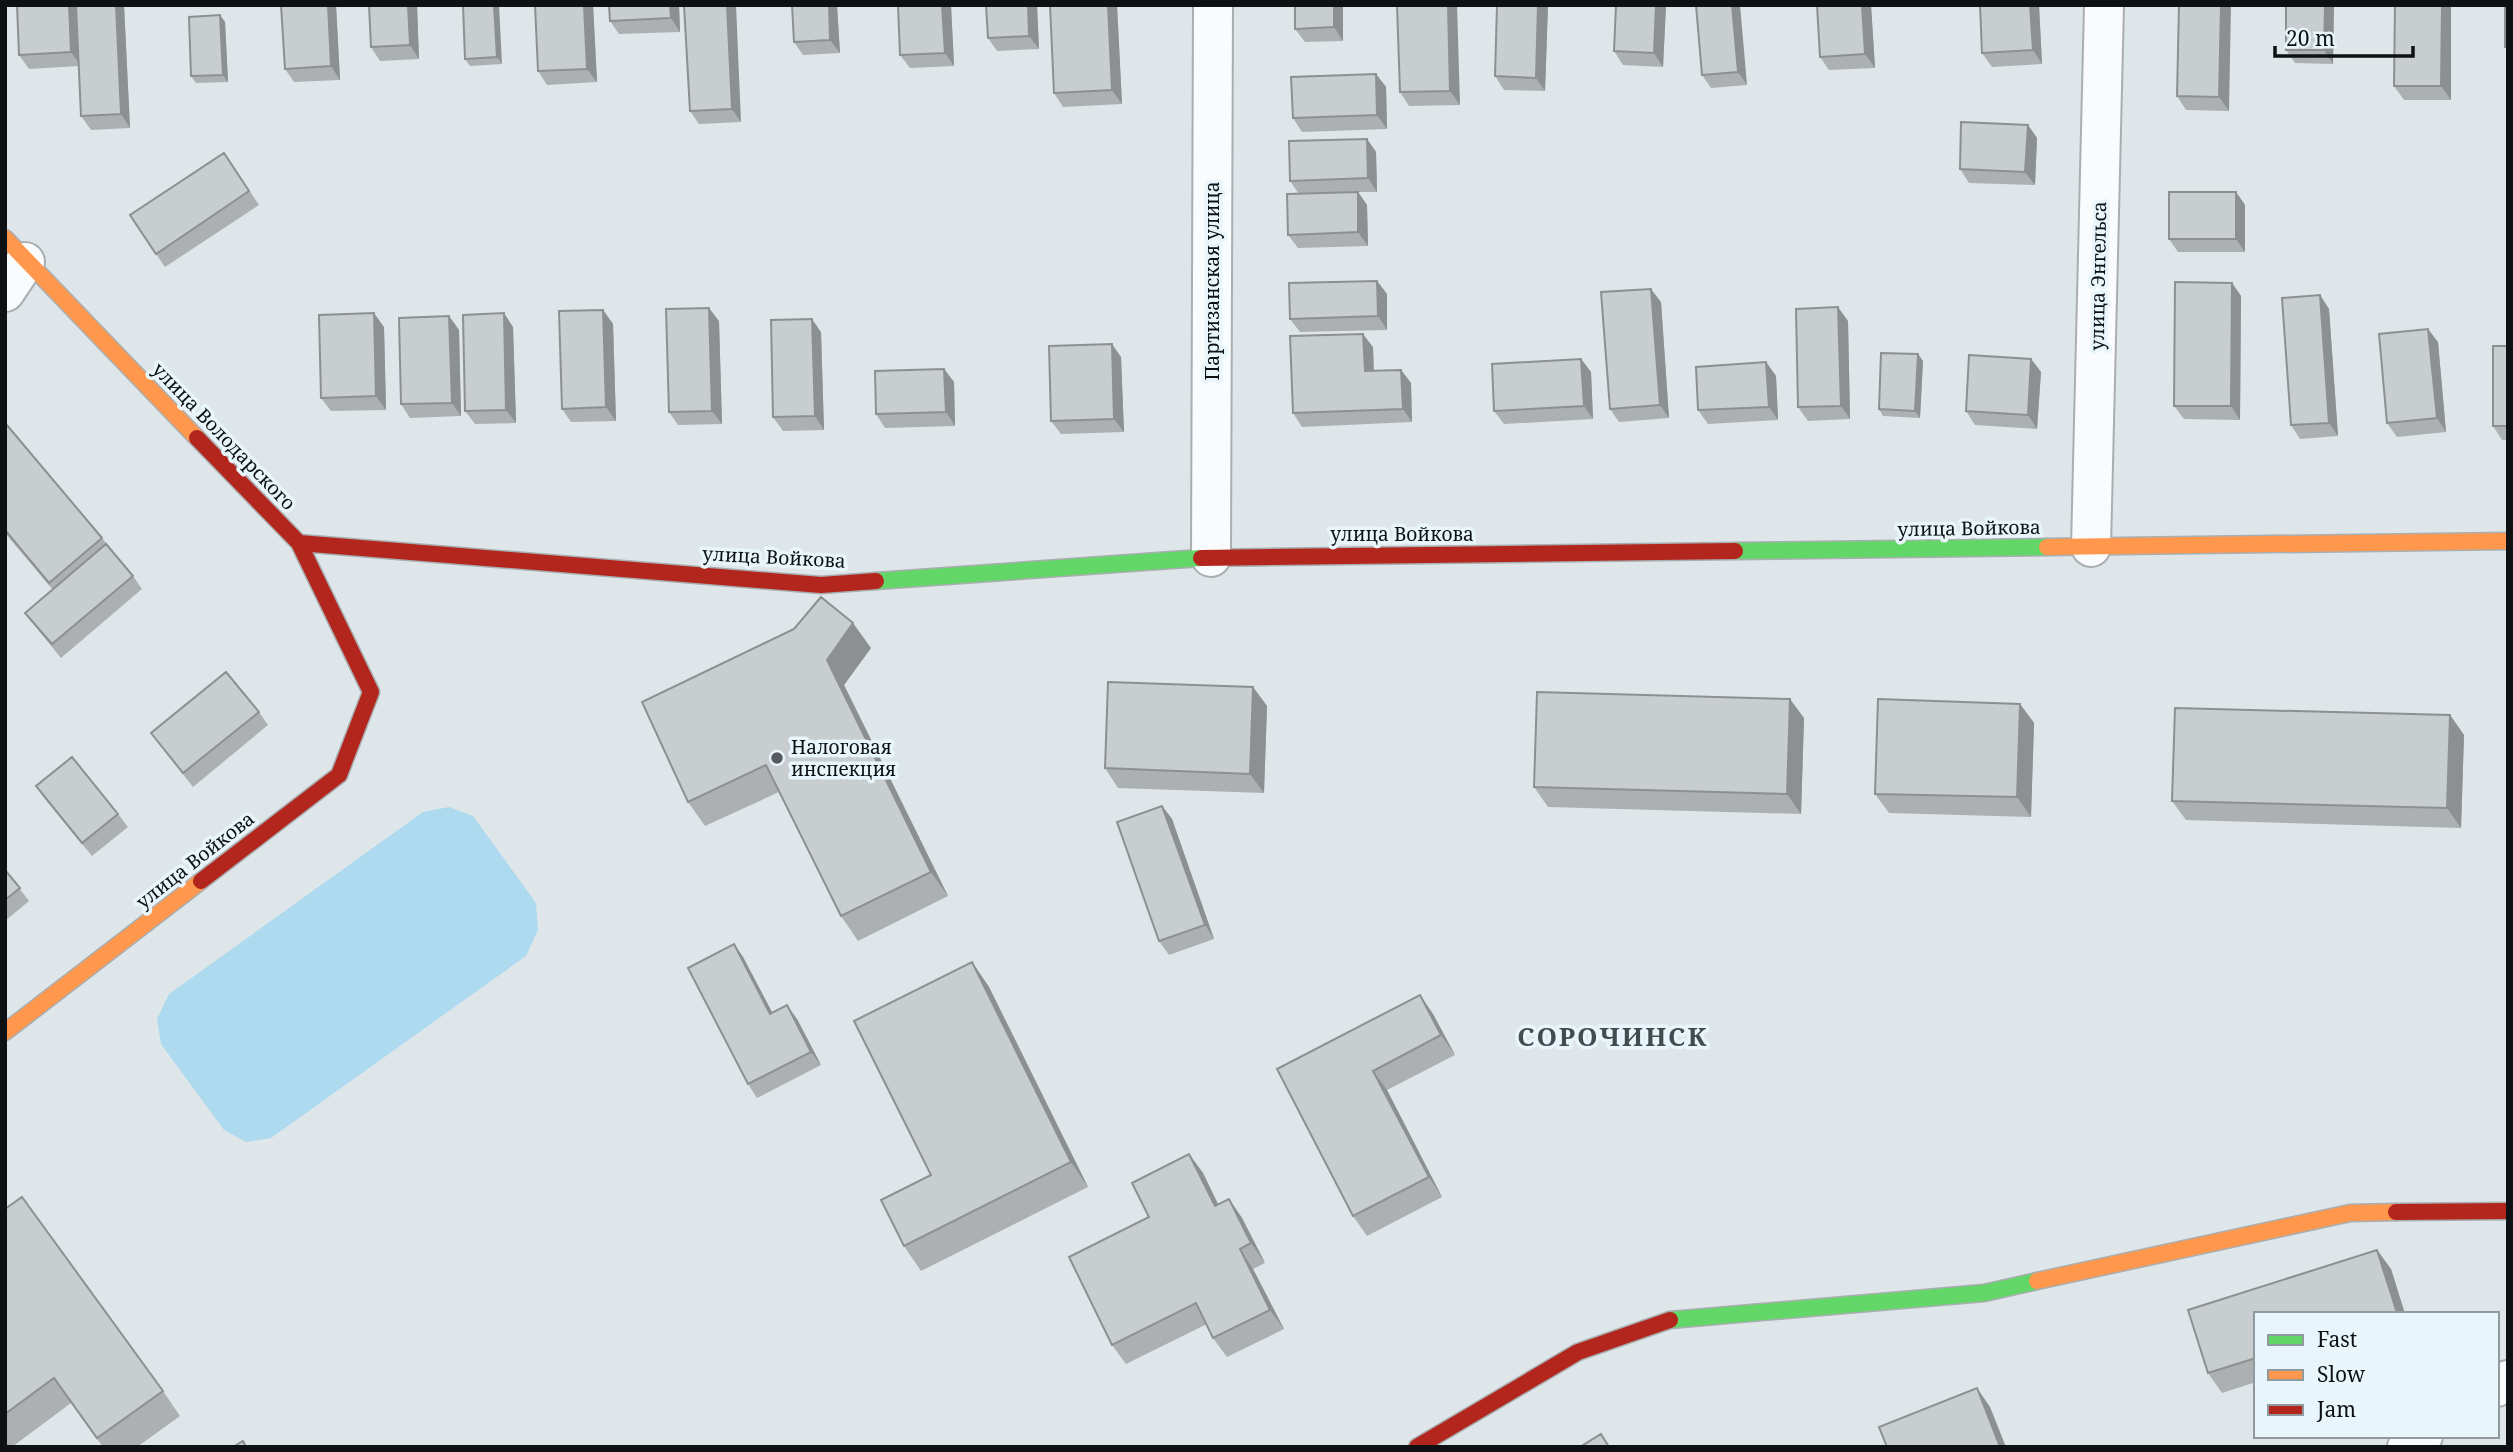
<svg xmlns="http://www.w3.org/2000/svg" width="2513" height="1452" font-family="'Noto Serif',serif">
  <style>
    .green { fill: #addaee }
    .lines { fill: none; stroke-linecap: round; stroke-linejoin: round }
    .street-casing { stroke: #a9aeb0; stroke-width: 42 }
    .fast-casing { stroke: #a9aeb0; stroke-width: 19 }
    .slow-casing { stroke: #a9aeb0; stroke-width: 19 }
    .jam-casing { stroke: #a9aeb0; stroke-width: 19 }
    .street { stroke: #fafbfc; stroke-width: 38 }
    .fast { stroke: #63d668; stroke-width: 16 }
    .slow { stroke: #ff974d; stroke-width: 16 }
    .jam { stroke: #b3261e; stroke-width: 16 }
    .wall { fill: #acb0b2 }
    .shaded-wall { fill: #8c9091 }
    .building { fill: #c8cdcf; stroke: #8c9091; stroke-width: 2 }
    .poi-dot { fill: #565c5e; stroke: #e8f5fb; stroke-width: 2.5 }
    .labels { text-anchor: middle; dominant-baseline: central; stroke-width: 7; stroke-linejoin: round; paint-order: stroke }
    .street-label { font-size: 19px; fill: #0d1113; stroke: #e8f5fb }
    .poi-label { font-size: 19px; fill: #0d1113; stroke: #e8f5fb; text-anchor: start }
    .district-label { font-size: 26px; font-weight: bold; letter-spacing: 2px; fill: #414b50; stroke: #e8f5fb }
  </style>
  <rect width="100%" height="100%" fill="#dfe6e9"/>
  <path class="green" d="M449 807 473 816 536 903 538 930 526 956 271 1138 246 1142 224 1130 161 1044 157 1019 169 994 423 812Z"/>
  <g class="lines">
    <defs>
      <path id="street" d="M5 292 25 262
        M2091 547 2104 5
        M1211 557 1213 5
        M2497 1387 2508 1380
        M2407 1447 2423 1436"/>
      <path id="fast" d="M1735 551 2047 547
        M876 581 1201 558
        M1670 1320 1984 1293 2037 1281"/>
      <path id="slow" d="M5 238 197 438
        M2047 547 2508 541
        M5 1032 201 881
        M2037 1281 2350 1213 2396 1212"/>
      <path id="jam" d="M197 438 299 543 371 692 339 775 201 881
        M299 543 821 585 876 581
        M1201 558 1735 551
        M2396 1212 2508 1211
        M1417 1447 1578 1352 1670 1320"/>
    </defs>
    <use href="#street" class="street-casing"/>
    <use href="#fast" class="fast-casing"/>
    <use href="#slow" class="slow-casing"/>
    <use href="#jam" class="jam-casing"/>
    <use href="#street" class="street"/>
    <use href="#fast" class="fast"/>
    <use href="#slow" class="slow"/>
    <use href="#jam" class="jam"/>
  </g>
  <path class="wall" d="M17 5H124L130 128 91 130 81 116 79 66 29 69 19 55Z
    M336 5 340 80 294 82 285 69Z
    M417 5 419 59 380 61 371 47Z
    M463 5 502 64 470 66 465 59Z
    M535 5H593L597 82 547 85 538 71Z
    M609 5H679L680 32 619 34 610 21Z
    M684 5 741 122 699 124 690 111Z
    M792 5H837L840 53 803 55 794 42Z
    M951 5 954 66 910 68 900 55Z
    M986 5H1037L1039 49 997 51 988 38Z
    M1050 5H1117L1122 104 1063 107 1054 93Z
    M1295 5H1343V41L1305 42 1295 29Z
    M1397 5 1460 105 1409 106 1400 92Z
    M1497 5H1548L1545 91 1504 90 1495 76Z
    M1616 5H1666L1663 67 1623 65 1614 51Z
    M1696 5 1747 85 1711 88 1702 75Z
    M1871 5 1875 68 1829 70 1820 57Z
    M1980 5H2039L2042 64 1992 67 1982 53Z
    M2179 5 2229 111 2186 110 2177 96Z
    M2286 5H2334L2333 64 2295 63 2286 50Z
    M2395 5 2451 100H2404L2394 86Z
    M220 15 225 22 228 82 196 83 191 76Z
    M1376 74 1386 87 1387 129 1302 132 1293 118Z
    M2028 125 2037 138 2035 185 1969 183 1960 169Z
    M1367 139 1376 152 1377 192H1358L1367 205 1368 246 1298 248 1288 235 1299 194 1290 181Z
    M224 153 259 205 165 267 130 215Z
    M2236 192 2245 205V252H2178L2169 239Z
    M1377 281 1387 294V330L1300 332 1290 319Z
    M2232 283 2241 296 2240 420 2184 419 2174 406Z
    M2320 295 2329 309 2338 436 2300 439 2291 425Z
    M1661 302 1669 418 1619 422 1610 409Z
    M603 310 613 324 616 421 571 422 562 409Z
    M449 316 459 330 461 416 410 418 401 404Z
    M719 321 722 424 678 425 669 412Z
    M1848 321 1850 419 1808 421 1798 407Z
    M384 327 386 410 331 411 321 398Z
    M513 327 516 423 475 424 465 411Z
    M821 332 824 430 783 431 773 417Z
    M2438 342 2446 432 2397 437 2387 423Z
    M2508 346V440H2502L2493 426Z
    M1373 347 1374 371 1401 370 1411 383 1412 422 1302 427 1293 413Z
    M1121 357 1124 432 1061 434 1051 421Z
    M1581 359 1591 372 1593 419 1504 424 1494 411Z
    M2031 359 2041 372 2037 429 1975 425 1966 411Z
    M1923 361 1920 418 1883 416 1879 409Z
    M1766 362 1776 376 1778 420 1708 424 1698 410Z
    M944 369 954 382 955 426 885 428 876 414Z
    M5 425 102 538 133 576 142 589 61 658 35 626 25 613 53 590 5 533Z
    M871 648 844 685 948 896 858 941 841 916 779 792 705 826 688 802Z
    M1253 687 1267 706 1264 793 1118 788 1105 768Z
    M2020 704 2034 723 2031 817 1889 813 1875 794Z
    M259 712 268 725 193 787 151 733Z
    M2450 715 2464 735 2461 828 2186 820 2172 801Z
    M1804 718 1801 814 1548 807 1534 787Z
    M36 786 118 814 128 827 92 856 45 799Z
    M1162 806 1172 819 1214 939 1169 955 1159 941Z
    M5 870 29 901 5 921Z
    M734 944 743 957 772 1013 797 1019 821 1065 757 1098 748 1084Z
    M972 962 989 987 1088 1187 921 1271 904 1246 931 1175Z
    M1420 995 1433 1014 1455 1055 1387 1090 1442 1197 1367 1236 1353 1216 1277 1069Z
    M1189 1154 1203 1173 1218 1204 1229 1199 1242 1218 1265 1263 1253 1269 1284 1329 1227 1357 1213 1338 1207 1324 1126 1364 1112 1345 1149 1217Z
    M5 1209 163 1391 180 1416 137 1447H103L71 1403 12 1447H5Z
    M2377 1250 2391 1269 2405 1314H2256V1382L2222 1393 2208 1373 2188 1310Z"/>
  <path class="shaded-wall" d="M69 5H78L81 66 71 52Z
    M116 5H124L130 128 121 114Z
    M328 5H336L340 80 331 66Z
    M408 5H417L419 59 410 45Z
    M494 5H499L502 64 497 57Z
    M584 5H593L597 82 587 69Z
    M670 5H679L680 32 671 18Z
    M727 5H736L741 122 732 109Z
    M829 5H837L840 53 830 40Z
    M942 5H951L954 66 945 53Z
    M1028 5H1037L1039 49 1029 36Z
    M1108 5H1117L1122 104 1112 90Z
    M1334 5H1343V41L1334 27Z
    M1448 5H1457L1460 105 1450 91Z
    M1538 5H1548L1545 91 1536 78Z
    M1656 5H1666L1663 67 1654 53Z
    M1732 5H1740L1747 85 1738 72Z
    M1862 5H1871L1875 68 1865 54Z
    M2030 5H2039L2042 64 2033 50Z
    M2221 5H2231L2229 111 2219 97Z
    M2325 5H2334L2333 64 2324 50Z
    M2442 5H2451V100L2441 86Z
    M220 15 225 22 228 82 223 75Z
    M1376 74 1386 87 1387 129 1377 115Z
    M2028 125 2037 138 2035 185 2025 172Z
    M1367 139 1376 152 1377 192 1368 178Z
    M1358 192 1367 205 1368 246 1358 232Z
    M2236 192 2245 205V252L2236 239Z
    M1377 281 1387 294V330L1378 316Z
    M2232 283 2241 296 2240 420 2231 406Z
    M1651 289 1661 302 1669 418 1660 405Z
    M2320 295 2329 309 2338 436 2329 423Z
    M1838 307 1848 321 1850 419 1841 406Z
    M709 308 719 321 722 424 712 411Z
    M603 310 613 324 616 421 606 407Z
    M374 313 384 327 386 410 376 396Z
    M504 313 513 327 516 423 506 410Z
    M449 316 459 330 461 416 452 403Z
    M812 319 821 332 824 430 815 416Z
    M2428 329 2438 342 2446 432 2437 418Z
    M1363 334 1373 347 1374 385 1365 371Z
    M1112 344 1121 357 1124 432 1114 419Z
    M1918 354 1923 361 1920 418 1915 411Z
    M1581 359 1591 372 1593 419 1584 406Z
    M2031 359 2041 372 2037 429 2028 415Z
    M1766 362 1776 376 1778 420 1769 407Z
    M944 369 954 382 955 426 946 412Z
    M1401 370 1411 383 1412 422 1403 409Z
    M853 623 871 648 844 685 948 896 931 872 827 660Z
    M1253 687 1267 706 1264 793 1250 774Z
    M1790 699 1804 718 1801 814 1787 794Z
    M2020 704 2034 723 2031 817 2017 797Z
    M2450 715 2464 735 2461 828 2447 808Z
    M1162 806 1172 819 1214 939 1205 925Z
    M734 944 743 957 780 1027 770 1014Z
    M972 962 989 987 1088 1187 1071 1162Z
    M1420 995 1433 1014 1455 1055 1441 1035Z
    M787 1005 797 1019 821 1065 811 1052Z
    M1373 1071 1387 1090 1442 1197 1429 1177Z
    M1189 1154 1203 1173 1228 1225 1215 1206Z
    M1229 1199 1242 1218 1265 1263 1251 1243Z
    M1240 1249 1253 1269 1284 1329 1270 1310Z
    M2377 1250 2391 1269 2405 1314H2398L2397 1313Z
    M1977 1388 1990 1407 2006 1447H2000Z"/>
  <path class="building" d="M17 5H69L71 52 19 55Z
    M76 5H116L121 114 81 116Z
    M281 5H328L331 66 285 69Z
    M369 5H408L410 45 371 47Z
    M463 5H494L497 57 465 59Z
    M535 5H584L587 69 538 71Z
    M609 5H670L671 18 610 21Z
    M684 5H727L732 109 690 111Z
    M792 5H829L830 40 794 42Z
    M898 5H942L945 53 900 55Z
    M986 5H1028L1029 36 988 38Z
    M1050 5H1108L1112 90 1054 93Z
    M1295 5H1334V27L1295 29Z
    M1397 5H1448L1450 91 1400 92Z
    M1497 5H1538L1536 78 1495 76Z
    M1616 5H1656L1654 53 1614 51Z
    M1696 5H1732L1738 72 1702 75Z
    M1817 5H1862L1865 54 1820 57Z
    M1980 5H2030L2033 50 1982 53Z
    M2179 5H2221L2219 97 2177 96Z
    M2286 5H2325L2324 50H2286Z
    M2395 5H2442L2441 86H2394Z
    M2505 5H2508V47H2505Z
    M220 15 223 75 191 76 189 17Z
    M1376 74 1377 115 1293 118 1291 77Z
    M1961 122 2028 125 2025 172 1960 169Z
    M1367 139 1368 178 1290 181 1289 141Z
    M224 153 249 191 156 254 130 215Z
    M1358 192V232L1288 235 1287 194Z
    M2169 192H2236V239H2169Z
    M1377 281 1378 316 1290 319 1289 283Z
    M2175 282 2232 283 2231 406H2174Z
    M1651 289 1660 405 1610 409 1601 292Z
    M2320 295 2329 423 2291 425 2282 298Z
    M1838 307 1841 406 1798 407 1796 309Z
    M709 308 712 411 669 412 666 309Z
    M603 310 606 407 562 409 559 311Z
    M374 313 376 396 321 398 319 315Z
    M504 313 506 410 465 411 463 315Z
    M449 316 452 403 401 404 399 318Z
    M812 319 815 416 773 417 771 320Z
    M2428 329 2437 418 2387 423 2379 334Z
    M1363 334 1365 371 1401 370 1403 409 1293 413 1290 336Z
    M1112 344 1114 419 1051 421 1049 346Z
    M2493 346H2508V426H2493Z
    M1881 353 1918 354 1915 411 1879 409Z
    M1969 355 2031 359 2028 415 1966 411Z
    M1581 359 1584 406 1494 411 1492 364Z
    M1766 362 1769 407 1698 410 1696 367Z
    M944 369 946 412 876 414 875 371Z
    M6 424 102 538 49 583 5 530Z
    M106 544 133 576 52 644 25 613Z
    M821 597 853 623 827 660 931 872 841 916 766 765 688 802 642 702 794 629Z
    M226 672 259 712 183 773 151 733Z
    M1108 682 1253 687 1250 774 1105 768Z
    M1537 692 1790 699 1787 794 1534 787Z
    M1878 699 2020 704 2017 797 1875 794Z
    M2175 708 2450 715 2447 808 2172 801Z
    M72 757 118 814 82 843 36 786Z
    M1162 806 1205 925 1159 941 1117 822Z
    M5 870 20 888 5 900Z
    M734 944 770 1014 787 1005 811 1052 748 1084 688 968Z
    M972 962 1071 1162 904 1246 881 1200 931 1175 854 1021Z
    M1420 995 1441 1035 1373 1071 1429 1177 1353 1216 1277 1069Z
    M1189 1154 1215 1206 1229 1199 1251 1243 1240 1249 1270 1310 1213 1338 1196 1303 1112 1345 1069 1257 1149 1217 1132 1183Z
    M22 1197 163 1391 97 1438 54 1378 5 1414V1209Z
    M2377 1250 2397 1313 2394 1314H2256V1358L2208 1373 2188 1310Z
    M1977 1388 2000 1447H1887L1879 1427Z
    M1601 1434 1609 1447H1580Z
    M243 1441 246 1447H233Z"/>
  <circle class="poi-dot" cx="777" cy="758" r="7"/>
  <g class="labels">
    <g class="street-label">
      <text transform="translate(2098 276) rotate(-89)">улица Энгельса</text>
      <text transform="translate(1212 281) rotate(-90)">Партизанская улица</text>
      <text transform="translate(224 436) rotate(46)">улица Володарского</text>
      <text transform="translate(1969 528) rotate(-1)">улица Войкова</text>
      <text x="1402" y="534">улица Войкова</text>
      <text transform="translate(774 557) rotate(3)">улица Войкова</text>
      <text transform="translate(195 860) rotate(-38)">улица Войкова</text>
    </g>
    <g class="poi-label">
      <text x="791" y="747">Налоговая<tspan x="791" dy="22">инспекция</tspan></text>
    </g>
    <g class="district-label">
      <text x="1613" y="1036">СОРОЧИНСК</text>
    </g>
  </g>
  <rect width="2513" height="1452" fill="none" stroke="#0d1113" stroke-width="14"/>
  <rect x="2254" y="1312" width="245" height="126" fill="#e8f5fb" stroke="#909a9e" stroke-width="2"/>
  <rect x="2268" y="1335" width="35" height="10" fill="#63d668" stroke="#909a9e" stroke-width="2"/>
  <text x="2317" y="1347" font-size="21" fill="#0d1113">Fast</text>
  <rect x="2268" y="1370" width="35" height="10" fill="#ff974d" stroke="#909a9e" stroke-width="2"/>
  <text x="2317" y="1382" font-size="21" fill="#0d1113">Slow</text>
  <rect x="2268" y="1405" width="35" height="10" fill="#b3261e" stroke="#909a9e" stroke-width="2"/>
  <text x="2317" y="1417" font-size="21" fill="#0d1113">Jam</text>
  <path d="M2275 46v10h138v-10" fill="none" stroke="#0d1113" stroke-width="3.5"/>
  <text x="2286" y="46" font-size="21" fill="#0d1113" stroke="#e8f5fb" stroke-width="5" paint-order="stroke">20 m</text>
</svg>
